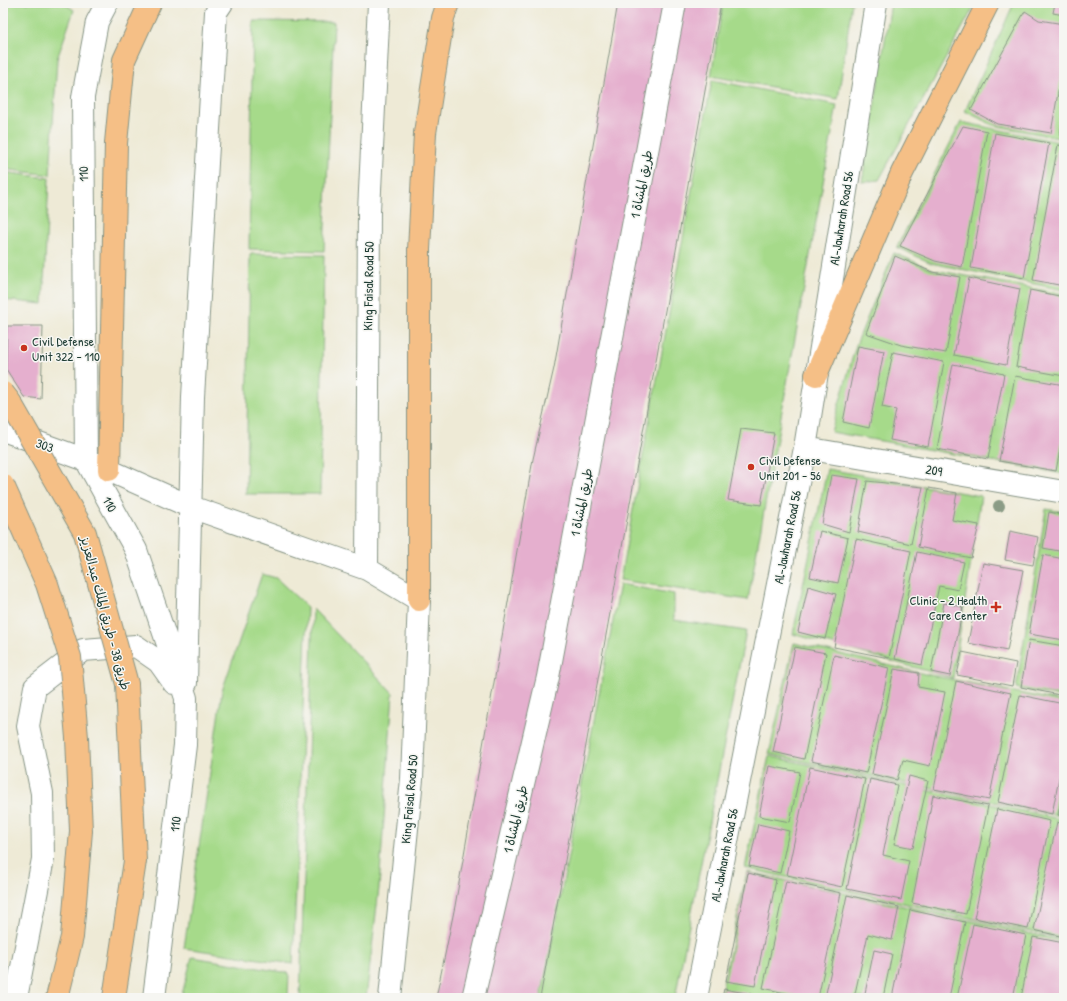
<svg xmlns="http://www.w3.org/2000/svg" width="1067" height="1001" font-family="'Patrick Hand','Playpen Sans Arabic',sans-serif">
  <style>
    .green { fill: #a6da8a; stroke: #628c5f }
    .building { fill: #e5afce }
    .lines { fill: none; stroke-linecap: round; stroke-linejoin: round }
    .minor-casing { stroke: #869485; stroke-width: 24 }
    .major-casing { stroke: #869485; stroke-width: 24 }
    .minor { stroke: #fff; stroke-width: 22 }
    .major { stroke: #f5bf86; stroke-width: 22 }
    .major-bridge-casing { stroke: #869485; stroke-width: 24; stroke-linecap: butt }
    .major-bridge { stroke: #f5bf86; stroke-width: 22 }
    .tree { fill: #8b9c86 }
    .poi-dot { fill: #c8321e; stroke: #f6f6f2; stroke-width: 1.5 }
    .labels { text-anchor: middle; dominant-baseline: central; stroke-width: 3; stroke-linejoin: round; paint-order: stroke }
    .street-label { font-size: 13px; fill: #1f3d34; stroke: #f6f6f2 }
    .poi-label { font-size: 13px; fill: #1f3d34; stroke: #f6f6f2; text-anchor: start }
  </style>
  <rect width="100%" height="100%" fill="#f6f6f2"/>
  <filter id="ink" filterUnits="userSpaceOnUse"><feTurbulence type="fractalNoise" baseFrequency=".025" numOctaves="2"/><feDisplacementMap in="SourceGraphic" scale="8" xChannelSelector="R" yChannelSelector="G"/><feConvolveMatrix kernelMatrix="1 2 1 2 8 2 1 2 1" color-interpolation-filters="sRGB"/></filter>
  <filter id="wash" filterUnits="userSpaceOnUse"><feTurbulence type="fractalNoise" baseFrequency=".012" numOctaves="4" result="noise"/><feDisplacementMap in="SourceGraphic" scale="16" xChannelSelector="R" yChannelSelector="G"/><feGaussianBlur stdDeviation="0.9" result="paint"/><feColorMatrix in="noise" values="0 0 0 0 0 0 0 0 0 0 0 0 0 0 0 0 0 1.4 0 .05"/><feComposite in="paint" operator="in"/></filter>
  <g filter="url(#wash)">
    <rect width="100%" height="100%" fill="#eeead6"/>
    <path class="green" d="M3 3H63L74 10 57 59 50 175 3 169Z
      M723 3H852L838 99 711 76Z
      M891 3H976L879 180 862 182Z
      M1014 3H1064V139L993 125 965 111Z
      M253 21 334 22 324 251 249 249Z
      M712 80 837 105 748 600 620 580Z
      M961 122 1064 143V290L931 263 897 247Z
      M3 172 49 178 43 304 3 300Z
      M894 253 934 270 1064 294V474L831 432 856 345Z
      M250 254 324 255 320 494H246Z
      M827 469 981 496 953 678 793 634Z
      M1046 509 1064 512V698L1016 688Z
      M262 574 276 578 307 607 293 964 184 948 222 691Z
      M620 584 674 594V620L746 631 675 998H541Z
      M313 609 393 693 379 888 366 998H300Z
      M794 643 925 674 1064 702V817L769 754Z
      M769 756 1064 820V939L745 868Z
      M747 872 1064 941V998H720Z
      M192 957 289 973 288 998H181Z"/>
    <g id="blocks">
      <path class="building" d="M618 3H721L540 998H436L455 906 533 459 554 368Z
        M1055 3H1064V15L1053 13Z
        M1025 11 1039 20 1064 24V58L1051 133 997 124 971 110Z
        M1063 115H1064V136L1060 135Z
        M963 126 987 131 962 267 935 261 900 246Z
        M995 133 1049 143 1024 278 971 268Z
        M1058 145 1064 146V286L1033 280Z
        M895 256 932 272 960 277 946 353 901 345 866 333Z
        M969 278 1020 289 1006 365 954 355Z
        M1030 290 1064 297V376L1016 367Z
        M7 326H43L41 399 24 397 6 369Z
        M858 346 884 351 869 428 843 422Z
        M893 352 944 362 928 447 890 440 896 410 882 407Z
        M953 364 1004 374 988 459 937 449Z
        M1015 376 1064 385V428L1056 471 999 461Z
        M741 429 774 433 761 505 728 500Z
        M831 475 859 479 849 532 822 524Z
        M867 481 923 487 911 544 858 532Z
        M929 488 957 493 952 520 979 525 971 558 918 547Z
        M1049 512 1064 515V552L1043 548Z
        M820 531 848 538 838 583 810 577Z
        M1010 531 1038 537 1033 565 1005 560Z
        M856 539 911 551 889 658 834 647Z
        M917 552 964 562 958 590 939 586 922 665 895 659Z
        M1043 555 1064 559V640L1029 634Z
        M983 563 1023 570 1007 651 968 643Z
        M808 586 836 594 825 639 798 632Z
        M944 603 963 607 950 676 931 672Z
        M1029 640 1064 646V696L1021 687Z
        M795 647 826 653 804 759 773 752Z
        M962 652 1016 663 1012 686 957 675Z
        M834 655 889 668 866 773 811 761Z
        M894 669 919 673 918 687 945 692 930 766 903 760 897 780 872 774Z
        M956 681 1011 693 989 800 934 789Z
        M1020 695 1064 704V753L1052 814 998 802Z
        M769 766 800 772 790 822 759 816Z
        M810 767 865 779 842 887 787 875Z
        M909 776 928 781 913 848 894 844Z
        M870 779 897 785 883 855 909 861 901 900 847 889Z
        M1063 788H1064V816L1058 815Z
        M933 795 988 806 966 914 912 903Z
        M997 809 1050 821 1028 929 974 918Z
        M1057 822 1064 824V937L1034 930Z
        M758 824 789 831 780 873 749 866Z
        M748 873 776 880 755 986 726 981Z
        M786 881 841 893 818 998H808L763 988Z
        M847 895 899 907 892 940 868 934 854 998H825Z
        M910 910 965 922 949 998H892Z
        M973 924 1026 935 1013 998H957Z
        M1033 937 1064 943V998H1021Z
        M874 950 892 954 883 998H864Z
        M724 989 751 994V998H722Z"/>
    </g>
  </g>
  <g filter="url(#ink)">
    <use href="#blocks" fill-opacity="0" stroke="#869485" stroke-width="1"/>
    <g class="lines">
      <defs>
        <path id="minor" d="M107 3 97 22 83 97 86 460 136 550 186 698 185 745 154 998
          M3 430 86 460 191 507 367 569 419 600 412 779 390 998
          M805 448 1064 492
          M367 569 369 211 379 3
          M186 683 193 397 216 12 222 3
          M16 998 43 859 42 793 28 726 35 687 83 650 136 646 159 662 174 683
          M473 998 548 677 675 3
          M696 998 805 448 876 3"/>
        <path id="major" d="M816 375 902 173 988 3
          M109 470 116 143 124 60 150 3
          M419 600V250L425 133 443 18 448 3"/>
      </defs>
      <use href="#minor" class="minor-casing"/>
      <use href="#major" class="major-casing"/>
      <use href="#minor" class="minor"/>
      <use href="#major" class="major"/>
      <defs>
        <path id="major-bridge" d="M3 393 10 402 85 533 127 684 135 861 114 998
          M3 485 47 584 70 657 77 738 81 831 72 937 57 998"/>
      </defs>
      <use href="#major-bridge" class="major-bridge-casing"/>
      <use href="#major-bridge" class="major-bridge"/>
    </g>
    <circle class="tree" cx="999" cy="506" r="6"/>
  </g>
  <g class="poi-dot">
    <circle cx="24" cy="348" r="4"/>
    <circle cx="751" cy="467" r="4"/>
    <path d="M994 601h4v4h4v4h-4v4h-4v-4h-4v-4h4z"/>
  </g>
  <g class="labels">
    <g class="street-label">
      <text transform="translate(83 174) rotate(-91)">110</text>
      <text transform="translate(641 184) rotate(-79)">طريق المشاة 1</text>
      <text transform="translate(841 218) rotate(-81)">Al-Jawharah Road 56</text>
      <text transform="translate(368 286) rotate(-89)">King Faisal Road 50</text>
      <text transform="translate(45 445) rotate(20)">303</text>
      <text transform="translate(934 470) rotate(10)">209</text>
      <text transform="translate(581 502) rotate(-79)">طريق المشاة 1</text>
      <text transform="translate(110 504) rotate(61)">110</text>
      <text transform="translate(787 537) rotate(-79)">Al-Jawharah Road 56</text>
      <text transform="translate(106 613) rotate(75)">طريق 38 - طريق الملك عبدالعزيز</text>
      <text transform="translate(409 799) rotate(-85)">King Faisal Road 50</text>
      <text transform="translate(515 819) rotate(-77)">طريق المشاة 1</text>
      <text transform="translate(175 824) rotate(-83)">110</text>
      <text transform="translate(724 855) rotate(-79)">Al-Jawharah Road 56</text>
    </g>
    <g class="poi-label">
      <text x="32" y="341">Civil Defense<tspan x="32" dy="15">Unit 322 - 110</tspan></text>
      <text x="759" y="460">Civil Defense<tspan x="759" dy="15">Unit 201 - 56</tspan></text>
      <text x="987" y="600" text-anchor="end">Clinic - 2 Health<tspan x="987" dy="15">Care Center</tspan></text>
    </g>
  </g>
  <rect width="1067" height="1001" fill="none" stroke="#f6f6f2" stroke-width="16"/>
</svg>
